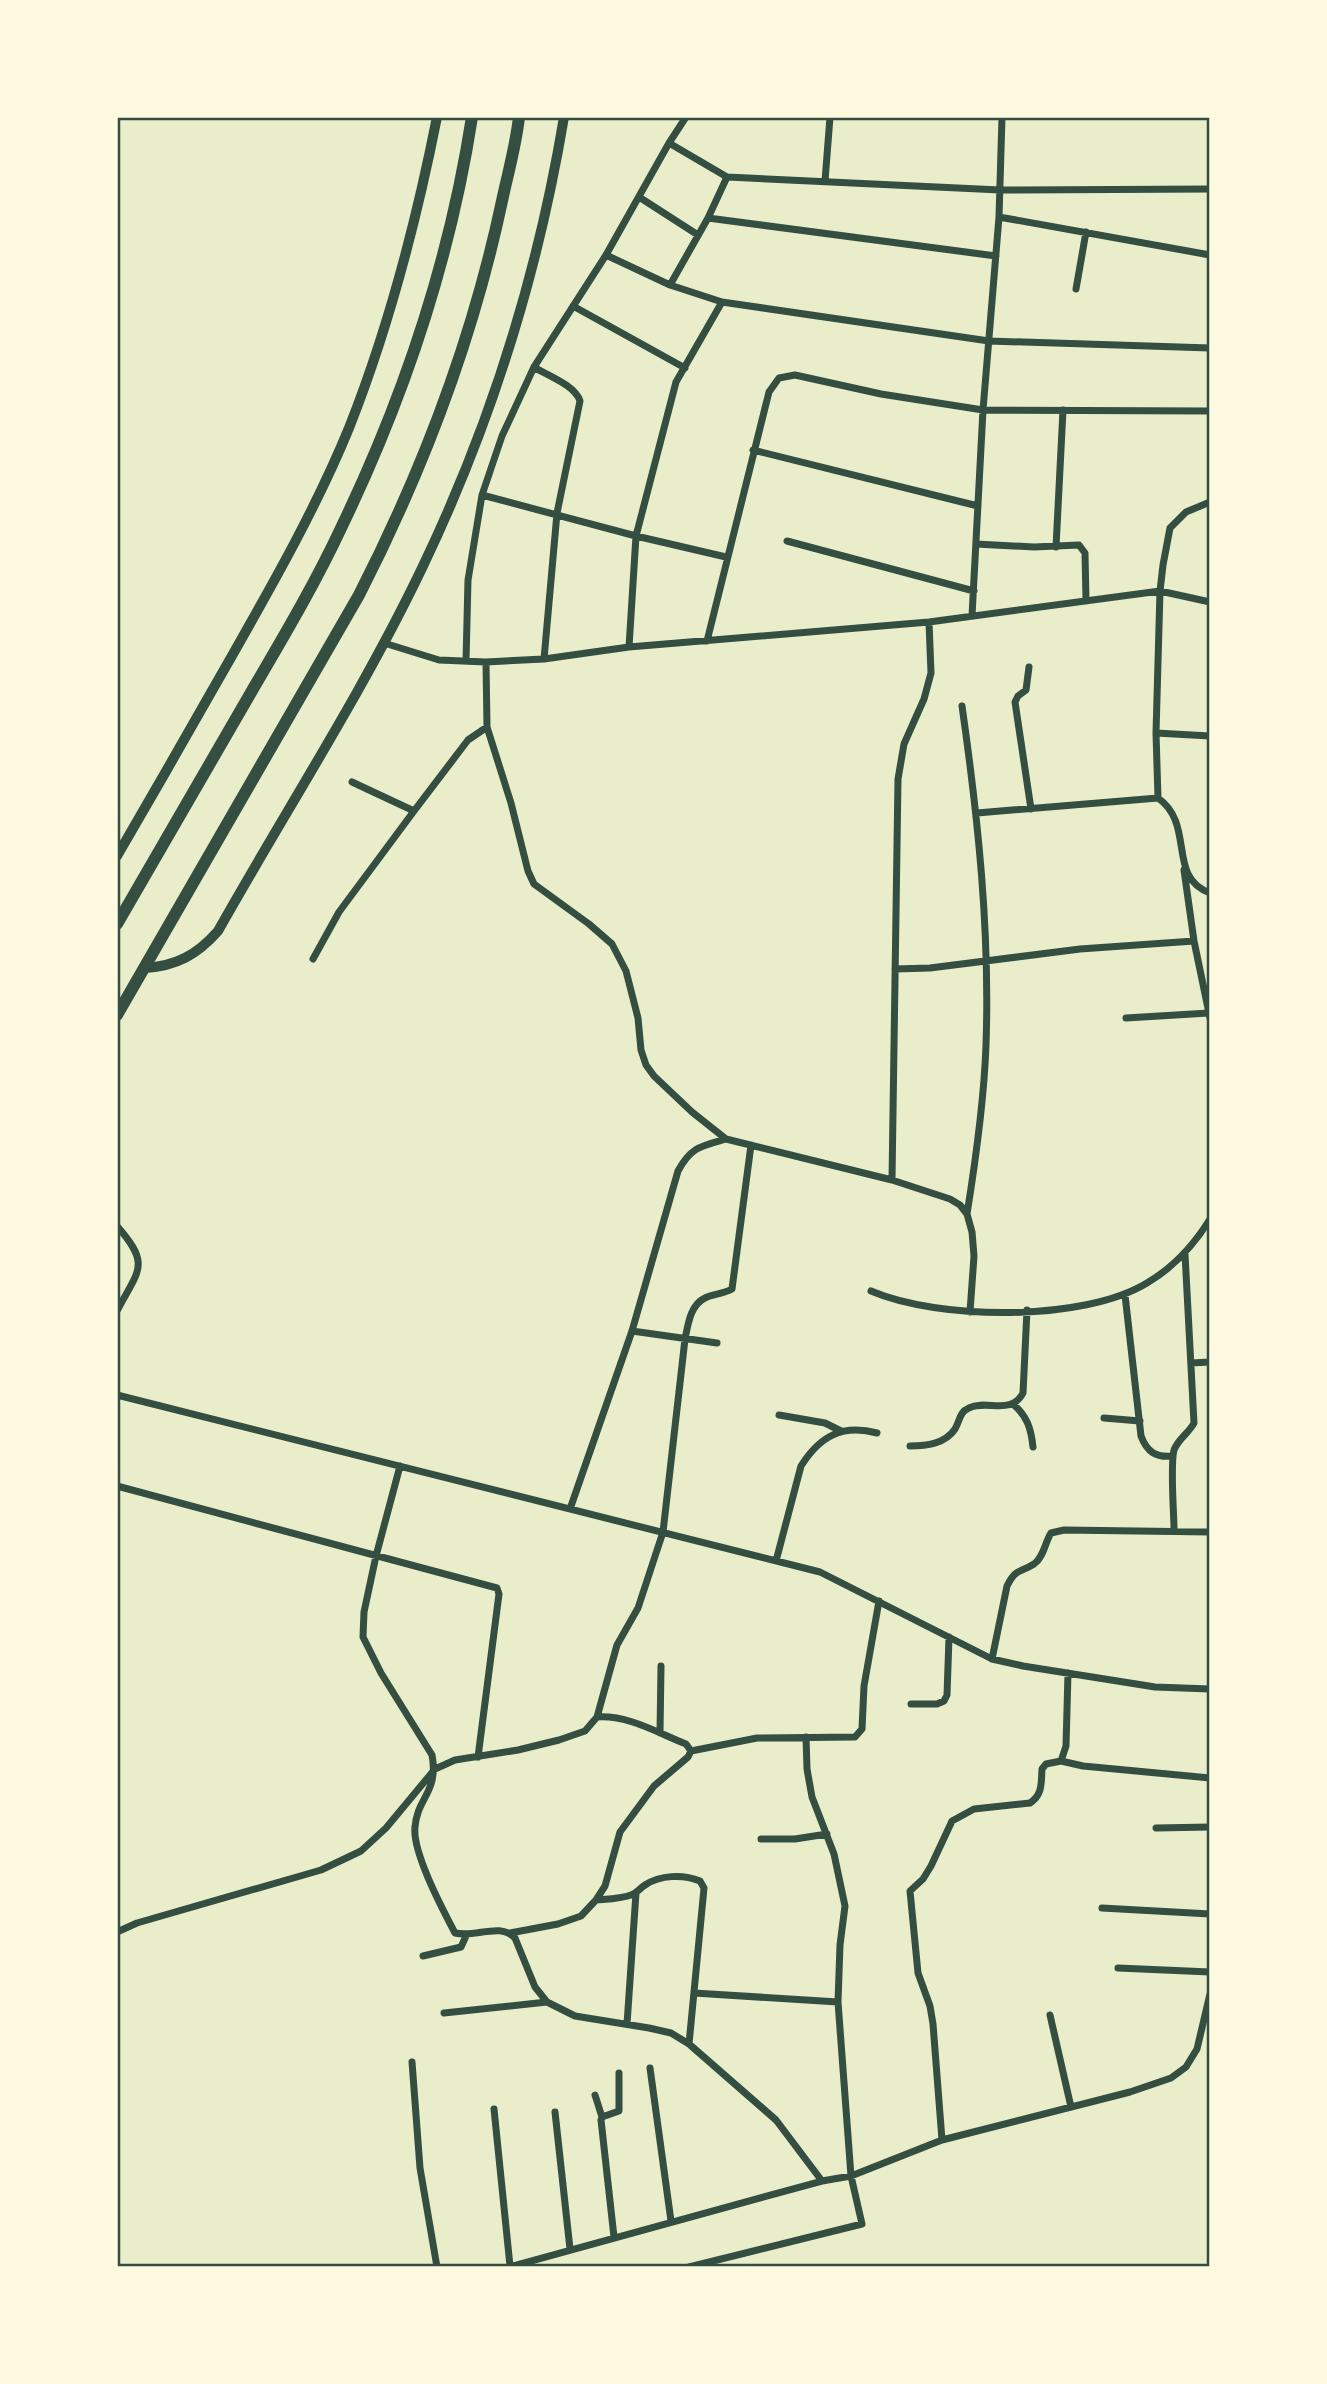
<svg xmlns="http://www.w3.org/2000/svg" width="1327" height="2384" font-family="'DejaVu Sans',sans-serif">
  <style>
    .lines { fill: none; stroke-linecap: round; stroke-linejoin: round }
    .minor { stroke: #344e41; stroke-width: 7 }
    .tertiary { stroke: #344e41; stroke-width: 10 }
    .secondary { stroke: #344e41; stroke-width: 12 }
    .neatline { fill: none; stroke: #344e41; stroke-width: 2.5 }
  </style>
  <rect width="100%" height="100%" fill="#e9edc9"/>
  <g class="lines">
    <path class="minor" d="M669 143 727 177 1000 190 1210 189
      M825 181 830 117
      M639 197 698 235
      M999 217 1210 255
      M708 218 996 256
      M606 255 670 285 722 302 989 341 1210 348
      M670 285 708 218 727 177
      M1076 289 1086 232
      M573 306 685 368
      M534 367C548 376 575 385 580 401L557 513 544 659
      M753 450 978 506
      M482 495 636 536 726 557
      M787 541 974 591
      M976 544 1034 547 1079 545 1085 553 1086 601
      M1056 547 1063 410
      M972 616 983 410 999 217 1002 117
      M707 641 769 392 779 378 795 375 881 394 983 410 1210 411
      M384 643 439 660 486 662 544 659 629 647 929 622 1160 591 1210 602
      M629 647 636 536 676 382 722 302
      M466 661 468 580 482 495 502 436 534 367 606 255 669 143 686 117
      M486 662 487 727 511 803 528 871 534 884 589 924 612 944 626 971 638 1018 641 1050 646 1065 654 1076 692 1112 726 1139
      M1029 667 1026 690 1018 696 1015 702 1031 809
      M962 706C978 818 990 931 986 1045 984 1102 976 1158 967 1214
      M1156 733 1210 736
      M352 782 414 811
      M1158 798 1156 733 1160 591 1163 565 1170 528 1186 512 1210 502
      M977 813 1158 798C1196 825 1166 877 1210 893
      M1184 870 1194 941 1210 1018
      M313 959 339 912 414 811 468 740 487 727
      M895 969 930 968 1080 949 1194 941
      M1126 1018 1209 1013
      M892 1180 898 779 904 744 924 699 931 673 929 622
      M117 1226C151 1265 139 1269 117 1311
      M871 1291C939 1320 1083 1322 1147 1283 1174 1267 1194 1245 1210 1219
      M1125 1295 1141 1436C1147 1452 1156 1458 1173 1456
      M632 1331 717 1343
      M1191 1363 1210 1362
      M117 1395 820 1572 992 1659 1023 1666 1155 1687 1210 1689
      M1013 1404C1027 1416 1031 1428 1033 1447
      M779 1415 825 1423 841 1431
      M1104 1418 1140 1421
      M910 1446C926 1446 945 1444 955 1429 960 1421 959 1412 969 1408 987 1399 1011 1416 1023 1393L1027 1310
      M400 1466 376 1556 364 1612 363 1637 381 1673 432 1755C439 1792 417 1798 415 1827 412 1852 443 1910 455 1933 476 1938 500 1922 515 1938L535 1987 547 2002 575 2016 649 2028 671 2033 689 2044 776 2120 822 2181
      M117 1486 497 1588 499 1594 478 1757
      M570 1509 632 1331 678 1171C691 1147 701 1146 726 1139L892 1180 950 1199 960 1205 967 1214 972 1232 974 1256 970 1312
      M1174 1530C1174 1512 1170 1466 1174 1450 1178 1439 1189 1433 1194 1423L1185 1254
      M776 1561 801 1466C820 1436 842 1424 877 1433
      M992 1659 1007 1586C1016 1568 1020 1573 1034 1564 1044 1557 1045 1542 1051 1533L1064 1530 1210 1532
      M911 1704H937L944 1701 947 1695 949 1637
      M660 1733 661 1666
      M691 1751 757 1738 855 1737 862 1729 864 1686 879 1601
      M1061 1761 1083 1766 1210 1778
      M1156 1828 1210 1827
      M761 1839H795L827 1834
      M596 1900C608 1899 620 1899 631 1895 637 1893 639 1889 645 1885 660 1875 683 1874 700 1881L704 1888 689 2044
      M1102 1908 1210 1914
      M117 1932 137 1923 321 1870 361 1851 386 1828 435 1769 455 1760 518 1750 559 1740 585 1731 597 1717 617 1645 638 1608 663 1532 685 1339C688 1325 690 1305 705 1298 713 1294 723 1294 732 1289L751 1145
      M510 1933 558 1924 581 1916 596 1900 605 1886 620 1832 654 1786 688 1757 691 1751 686 1744C658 1733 629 1715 597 1717
      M423 1956 461 1947 466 1936
      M1118 1968 1210 1972
      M694 1993 838 2002
      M444 2013 547 2002
      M1050 2015 1071 2107
      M627 2024 636 1893
      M412 2062 420 2168 437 2267
      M650 2068 671 2221
      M595 2095 602 2117
      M494 2109 510 2266
      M555 2112 570 2249
      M942 2140 933 2024 930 2006 918 1973 910 1891 923 1879 931 1866 952 1821 974 1809 1030 1803C1043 1794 1041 1783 1042 1769L1046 1764 1061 1761 1066 1746 1068 1673
      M614 2237 601 2120 602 2117 619 2111V2073
      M509 2267 822 2181 851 2176 942 2140 1130 2092 1171 2078 1186 2067 1197 2049 1210 1994
      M689 2267 862 2224 851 2176 838 2002 840 1945 845 1906 834 1854 812 1797 807 1769 806 1737"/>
    <path class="tertiary" d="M117 856C156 789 195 721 233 654 275 580 317 506 349 428 389 327 416 223 437 117
      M145 968C176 966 197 955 218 931 286 810 363 692 423 566 491 424 538 273 564 117"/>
    <path class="secondary" d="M117 924C162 845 208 768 253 689 284 636 316 582 342 526 404 397 450 259 472 117
      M117 1015 359 595C423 470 473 338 502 201 508 173 516 145 519 117"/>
  </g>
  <rect width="1327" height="2384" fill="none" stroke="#fefae0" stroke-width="238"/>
  <rect x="119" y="119" width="1089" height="2146" class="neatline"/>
</svg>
